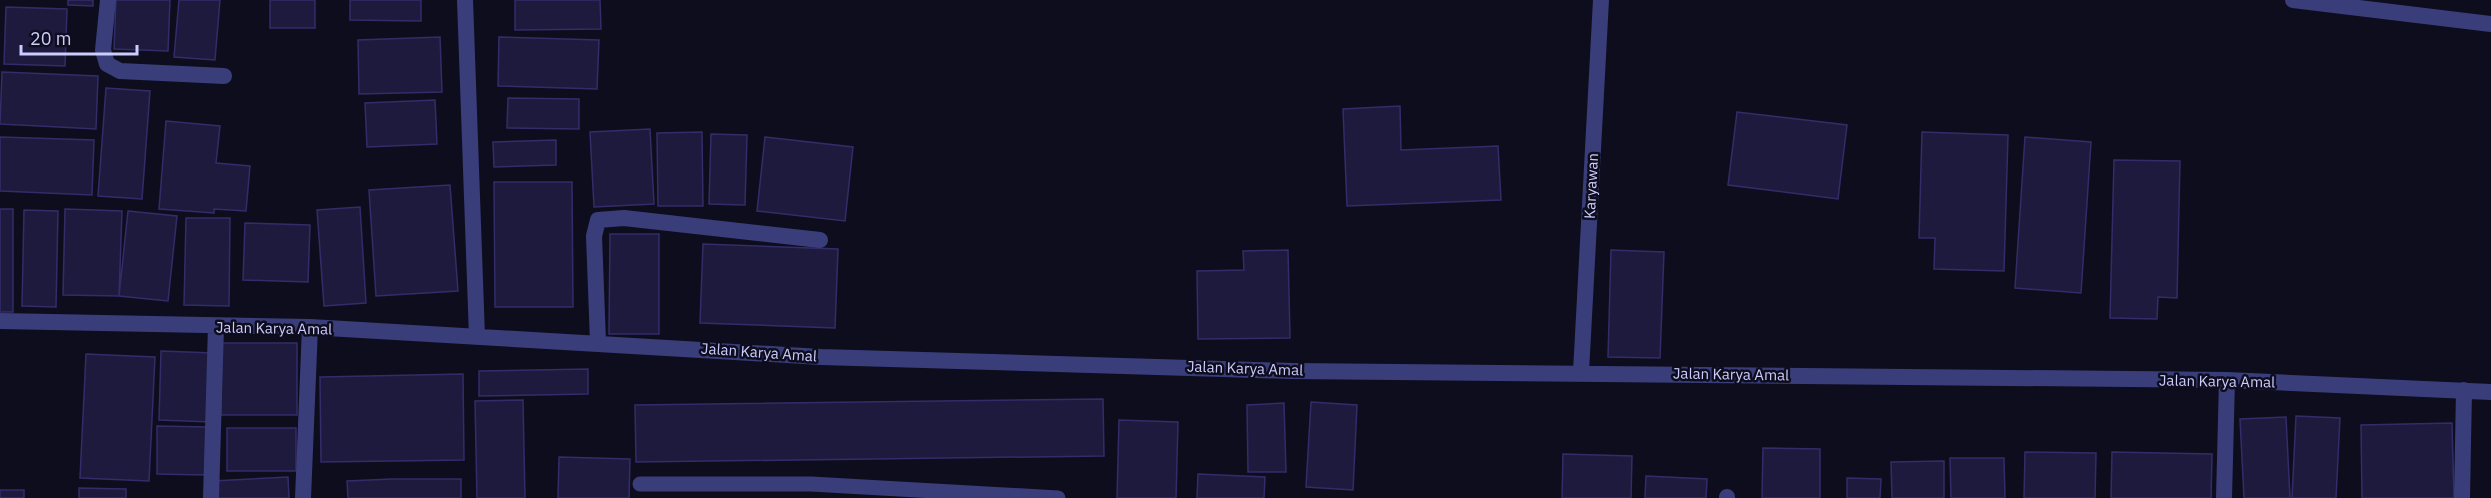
<svg xmlns="http://www.w3.org/2000/svg" width="2491" height="498" font-family="'IBM Plex Sans',sans-serif">
  <style>
    .building { fill: #1d1a3e; stroke: #322d69; stroke-width: 1.5 }
    .lines { fill: none; stroke-linecap: round; stroke-linejoin: round }
    .service { stroke: #393e7b; stroke-width: 15 }
    .minor { stroke: #393e7b; stroke-width: 16 }
    .labels { text-anchor: middle; dominant-baseline: central; stroke-width: 5; stroke-linejoin: round; paint-order: stroke }
    .street-label { font-size: 15px; fill: #ccccfd; stroke: #0e0d1e }
  </style>
  <rect width="100%" height="100%" fill="#0e0d1e"/>
  <path class="building" d="M68 0H93V6L68 5Z
    M116 0H170L168 51 114 49Z
    M179 0H220L215 60 174 57Z
    M270 0H315V28H270Z
    M350 0H421V21L350 20Z
    M515 0H600L601 29 515 30Z
    M6 7 67 9 65 66 4 64Z
    M440 37 442 92 359 94 358 40Z
    M499 37 599 40 597 89 498 86Z
    M2 72 98 76 96 129 0 124Z
    M106 88 150 91 142 199 98 196Z
    M508 98 579 99V129L507 128Z
    M435 100 437 144 367 147 365 103Z
    M1400 106 1401 150 1498 146 1501 200 1347 206 1343 109Z
    M1737 112 1847 125 1838 199 1728 185Z
    M166 121 220 126 216 163 250 166 246 211 214 209V213L159 209Z
    M650 129 654 204 594 207 590 132Z
    M702 132 703 206H658L657 133Z
    M1922 132 2008 135 2004 271 1934 269 1935 238H1919Z
    M711 134 747 135 745 205 709 204Z
    M0 137 94 140 92 195 0 191Z
    M765 137 853 147 845 221 757 211Z
    M2025 137 2091 142 2081 293 2015 288Z
    M556 140V165L494 167 493 142Z
    M2114 160 2180 161 2177 298 2158 297 2157 319 2110 318Z
    M494 182H572L573 307H495Z
    M450 185 458 291 376 296 369 190Z
    M360 207 366 303 324 306 317 210Z
    M0 209H13V312H0Z
    M65 209 122 211 119 296 63 295Z
    M24 210 58 211 56 307 22 306Z
    M128 211 177 216 168 301 119 296Z
    M186 218H230L229 306 184 305Z
    M245 223 310 225 308 282 243 280Z
    M610 234H659V334H609Z
    M703 244 838 249 835 328 700 323Z
    M1288 250 1290 338 1198 339 1197 271 1244 270 1243 251Z
    M1611 250 1664 252 1660 358 1608 357Z
    M221 343H297V415H221Z
    M161 351 213 353 211 422 159 420Z
    M86 354 155 357 149 481 80 478Z
    M588 369V394L479 396V371Z
    M463 374 464 460 321 462 320 377Z
    M1103 399 1104 456 636 462 635 405Z
    M523 400 525 498H477L475 401Z
    M1311 402 1357 405 1353 490 1306 487Z
    M1284 403 1286 472H1248L1247 405Z
    M2296 416 2340 418 2336 498H2292Z
    M2286 417 2290 498H2244L2240 419Z
    M1119 420 1178 422 1176 498H1117Z
    M2452 423 2454 498H2362L2361 425Z
    M157 426 206 427 205 475 157 474Z
    M227 428H296V471H227Z
    M1763 448 1820 449V498H1762Z
    M2025 452 2096 453 2095 498H2024Z
    M2112 452 2212 454 2211 498H2111Z
    M1563 454 1632 456 1631 498H1562Z
    M559 457 630 459 629 498H558Z
    M1950 458H2004L2005 498H1951Z
    M1944 461V498H1892L1891 462Z
    M1198 474 1265 477 1264 498H1197Z
    M1646 476 1707 479 1706 498H1645Z
    M288 477 289 498H214L213 481Z
    M1847 478 1881 479 1880 498H1847Z
    M392 479H461V498H348L347 481Z
    M79 488 126 489V498H79Z
    M0 490H24V498H0Z"/>
  <g class="lines">
    <path class="service" d="M640 484H811L1058 498"/>
    <path class="minor" d="M108 0 103 50 107 64 120 71 224 76
      M465 0 477 337
      M2293 0 2491 24
      M0 321 310 327 821 357 1292 371 2227 380 2491 392
      M598 342 594 236 598 220 624 218 820 240
      M1581 372 1601 0
      M211 498 216 326
      M303 498 310 327
      M1727 498V497
      M2224 498 2227 380
      M2462 498 2464 390"/>
  </g>
  <g class="labels">
    <g class="street-label">
      <text transform="translate(1591 186) rotate(-87)">Karyawan</text>
      <text transform="translate(274 328) rotate(1)">Jalan Karya Amal</text>
      <text transform="translate(759 352) rotate(4)">Jalan Karya Amal</text>
      <text transform="translate(1245 368) rotate(2)">Jalan Karya Amal</text>
      <text transform="translate(1731 374) rotate(1)">Jalan Karya Amal</text>
      <text transform="translate(2217 381) rotate(1)">Jalan Karya Amal</text>
    </g>
  </g>
  <path d="M21 45v9h116v-9" fill="none" stroke="#ccccfd" stroke-width="3"/>
  <text x="30" y="45" font-size="18" fill="#ccccfd" stroke="#0e0d1e" stroke-width="4.5" paint-order="stroke">20 m</text>
</svg>
